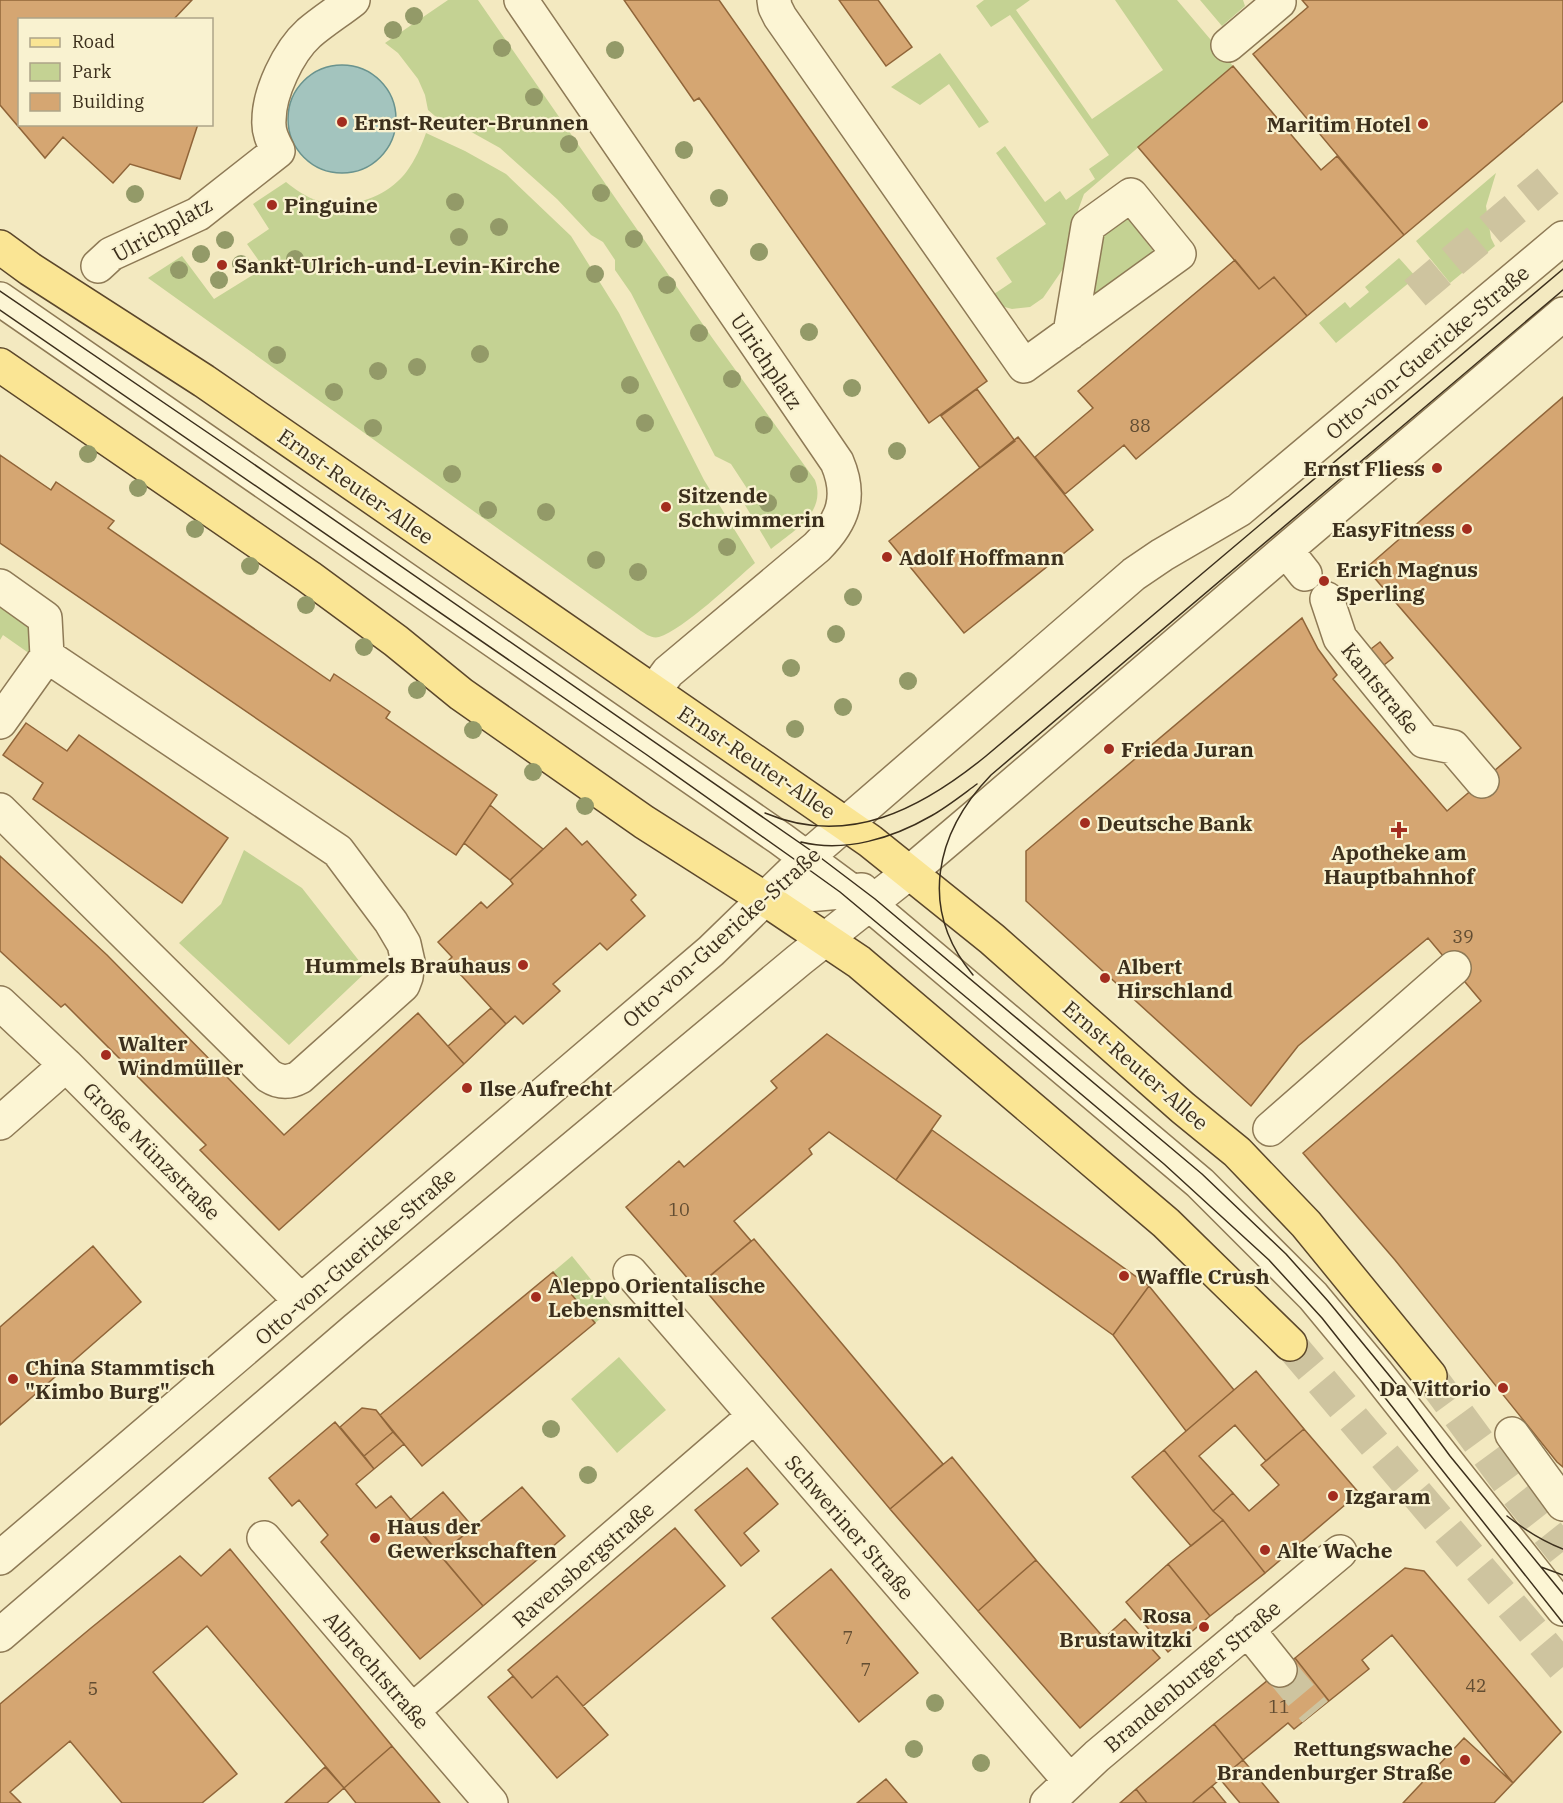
<svg xmlns="http://www.w3.org/2000/svg" width="1563" height="1803" font-family="'IBM Plex Serif',serif">
  <style>
    .green { fill: #c4d293 }
    .water { fill: #a3c4be; stroke: #69938e; stroke-width: 1.5 }
    .building { fill: #d5a672; stroke: #906539; stroke-width: 1.5 }
    .lines { fill: none; stroke-linecap: round; stroke-linejoin: round }
    .minor-tunnel { stroke: #cec49f; stroke-width: 33; stroke-dasharray: 33 16; stroke-linecap: butt }
    .major-tunnel { stroke: #cec49f; stroke-width: 33; stroke-dasharray: 33 16; stroke-linecap: butt }
    .minor-casing { stroke: #8e7a56; stroke-width: 36 }
    .major-casing { stroke: #5b472b; stroke-width: 36 }
    .minor { stroke: #fcf5d4; stroke-width: 33 }
    .major { stroke: #fae594; stroke-width: 33 }
    .tram { stroke: #3c2f1c; stroke-width: 1.5 }
    .tree { fill: #939a68 }
    .poi-dot { fill: #a32d1f; stroke: #f9f2d0; stroke-width: 2 }
    .labels { text-anchor: middle; dominant-baseline: central; stroke-width: 4.5; stroke-linejoin: round; paint-order: stroke }
    .number-label { font-size: 18px; fill: #624d32 }
    .poi-label { font-size: 21px; font-weight: bold; fill: #3c2f1c; stroke: #f9f2d0; text-anchor: start }
    .street-label { font-size: 21px; fill: #3c2f1c; stroke: #f9f2d0 }
  </style>
  <rect width="100%" height="100%" fill="#f3e9c0"/>
  <path class="green" d="M448 0H478L713 339 815 480C827 513 793 531 771 549L745 505 748 490 731 464 715 456 631 293 615 270V260L603 242 591 235 557 199 500 148 457 124 435 116 428 110 425 95 418 79 398 53 385 43Z
    M984 0H1030L1016 10 1092 119 1163 70 1115 0H1177L1233 66 1084 194 1076 216 1072 242 1065 266 1043 298 1030 307 1012 309 997 305 991 296 1012 282 996 258 1046 224 996 153 1005 146 1045 202 1060 191 1066 200 1095 179 1089 169 1109 155 1010 15 991 27 976 6Z
    M1200 0H1243L1245 6 1222 26Z
    M940 53 989 122 979 128 949 84 920 105 891 87Z
    M426 133 465 151 506 174 571 236 619 313 704 480 755 563C734 581 683 630 659 637 652 639 646 634 641 631L148 278 182 256 214 299 264 268 247 244 269 229 253 204 286 182C296 190 306 197 318 201 349 211 388 197 407 171 415 160 421 147 426 133Z
    M1496 173 1486 206 1491 238 1495 246 1450 283 1416 241Z
    M1123 212 1157 256 1088 307 1096 234Z
    M1399 258 1416 277 1336 343 1319 323 1345 302 1350 308 1369 292 1365 287Z
    M0 604 39 630 33 656 3 635 0 640Z
    M244 850 302 888 367 971 289 1045 179 943 221 904Z
    M572 1256 614 1308 595 1323 553 1272Z
    M619 1357 666 1410 617 1453 571 1399Z"/>
  <path class="water" d="M288 119a54 54 0 1 1 108 0a54 54 0 1 1-108 0Z"/>
  <path class="building" d="M0 0H192L173 20H20V124H198L180 179 130 164 113 183 63 137 45 158 0 105Z
    M624 0H719L987 381 929 423 707 109 699 98 694 101Z
    M839 0H878L912 47 886 66Z
    M1302 0H1563V101L1404 235 1253 54 1308 7Z
    M1233 66 1321 170 1337 156 1404 235 1307 316 1274 277 1259 289 1138 147Z
    M1235 260 1259 289 1274 277 1307 316 1136 459 1124 445 1065 494 1035 457 1093 408 1078 391Z
    M977 389 1015 441 980 468 941 416Z
    M1563 397V1467L1557 1462 1395 1260 1303 1153 1481 1001 1428 938 1298 1046 1251 1106 1026 901V851L1302 618 1318 649 1337 675 1333 679 1447 811 1521 748 1366 568Z
    M1018 437 1093 530 964 633 889 541Z
    M0 455 51 490 56 482 114 521 108 528 330 681 334 674 361 692 390 712 386 718 497 795 456 855 0 543Z
    M1380 642 1393 658 1380 668 1367 652Z
    M26 723 67 751 79 735 228 838 182 903 33 799 43 783 3 755Z
    M490 805 543 849 510 880 464 843Z
    M566 828 582 845 587 841 636 895 631 900 645 916 607 950 600 943 553 984 560 991 523 1024 515 1016 506 1024 448 961 452 957 438 942 481 902 487 908 513 884 510 880Z
    M0 856 107 955 284 1135 418 1013 464 1064 279 1230 200 1150 206 1145 65 1004 61 1007 0 951Z
    M491 1008 506 1024 464 1064 448 1046Z
    M827 1034 941 1116 896 1180 829 1132 809 1149 812 1154 734 1221 751 1241 696 1288 626 1207 679 1161 684 1167 777 1088 771 1081Z
    M932 1130 1149 1286 1113 1335 896 1180Z
    M754 1239 943 1464 890 1509 700 1284Z
    M93 1246 141 1302 0 1425V1327Z
    M553 1272 595 1323 422 1466 380 1415Z
    M1149 1286 1234 1390 1186 1431 1113 1335Z
    M1256 1371 1304 1429 1266 1461 1235 1425 1199 1456 1233 1493 1213 1511 1164 1450Z
    M362 1408 376 1410 393 1432 364 1456 340 1427Z
    M335 1422 374 1469 356 1484 376 1508 391 1496 483 1606 420 1659 321 1542 328 1535 299 1500 292 1506 269 1478Z
    M1304 1429 1359 1493 1265 1573 1223 1520 1213 1511 1233 1493 1249 1511 1279 1485 1261 1465Z
    M393 1432 404 1444 374 1469 364 1456Z
    M1164 1450 1213 1511 1223 1520 1191 1546 1132 1477Z
    M952 1457 1036 1560 978 1611 890 1509Z
    M747 1468 778 1504 744 1533 759 1551 741 1566 695 1510Z
    M522 1487 565 1536 483 1606 440 1555Z
    M443 1492 473 1527 440 1555 410 1520Z
    M1223 1520 1265 1573 1210 1616 1168 1564Z
    M675 1528 725 1586 583 1706 557 1676 532 1698 508 1670Z
    M230 1549 392 1746 344 1788 207 1626 153 1672 237 1774 202 1803H122L70 1741 10 1792 21 1803H0V1704L91 1628 180 1556 201 1576Z
    M1036 1560 1104 1638 1125 1619 1160 1658 1080 1728 978 1611Z
    M1168 1564 1210 1616 1168 1652 1126 1602Z
    M1405 1568 1424 1571 1561 1732 1513 1783 1392 1635 1362 1660 1369 1669 1329 1701 1295 1658Z
    M831 1569 918 1673 859 1722 772 1618Z
    M1295 1658 1329 1701 1294 1729 1288 1723 1243 1760 1214 1724Z
    M513 1676 532 1698 557 1676 608 1735 557 1778 488 1697Z
    M1214 1724 1243 1760 1192 1803H1147L1136 1789Z
    M1464 1738 1513 1783 1494 1803H1403Z
    M392 1746 440 1803H356L344 1788Z
    M1243 1760 1279 1803H1240L1220 1779Z
    M325 1767 344 1788 327 1803H285Z
    M886 1779 907 1803H857Z
    M1212 1786 1226 1803H1192Z
    M1136 1789 1147 1803H1120Z"/>
  <g class="lines">
    <path class="minor-tunnel" d="M1415 293 1548 181
      M1280 1670 1315 1712"/>
    <path class="major-tunnel" d="M1290 1344 1563 1667
      M1430 1376 1510 1485 1563 1552"/>
    <defs>
      <path id="minor" d="M521 0 837 462C852 497 843 521 817 547L668 672 654 691
        M774 0 775 7 780 17 1024 366 1179 254 1131 195 1088 226 1070 333
        M1228 45 1279 2 1278 0
        M98 266 111 254 198 214 278 151C273 141 268 132 269 120 269 93 288 52 309 33 323 21 339 11 353 0
        M0 299 781 839 869 904 1200 1183 1313 1296 1376 1372 1563 1609
        M1286 550 1305 574
        M0 586 45 618 47 656
        M1327 599 1340 638 1424 741 1453 747 1482 781
        M0 722 47 656 338 851 391 922 404 944 408 962 406 977 403 985 300 1077C289 1083 280 1083 269 1076L0 810
        M765 899 862 890
        M0 1003 66 1065 301 1301
        M0 1123 66 1065
        M1270 1129 1454 968
        M630 1272 1070 1781
        M1512 1434 1563 1504
        M264 1538 491 1803
        M0 1558 711 951 813 852 1134 574 1162 555 1239 510 1563 238
        M1247 1629 1280 1670
        M0 1635 356 1329 799 960 910 872 976 816 1286 550 1563 314
        M412 1711 754 1416
        M1047 1803 1097 1756 1340 1552"/>
      <path id="major" d="M0 247 30 269 204 381 870 841 992 939 1183 1108 1237 1152 1306 1224 1430 1376
        M0 365 309 577 396 641 461 694 644 822 765 899 859 962 1166 1223 1290 1344"/>
    </defs>
    <use href="#minor" class="minor-casing"/>
    <use href="#major" class="major-casing"/>
    <use href="#minor" class="minor"/>
    <use href="#major" class="major"/>
    <path class="tram" d="M0 291 245 458 813 852 875 899 1202 1174 1286 1254 1328 1301 1402 1391 1450 1456 1563 1594
      M0 310 647 755 801 864 840 892 979 1008 1164 1164 1269 1260 1322 1318 1563 1623
      M765 813C848 848 921 809 986 756L1563 269
      M801 842C845 853 893 838 931 816 947 807 962 795 977 784
      M973 975C918 909 935 833 991 775L1563 290
      M1507 1516C1525 1530 1542 1541 1563 1549
      M1541 1567 1563 1575"/>
  </g>
  <g class="tree">
    <circle cx="414" cy="16" r="9"/>
    <circle cx="393" cy="30" r="9"/>
    <circle cx="502" cy="48" r="9"/>
    <circle cx="615" cy="50" r="9"/>
    <circle cx="534" cy="97" r="9"/>
    <circle cx="569" cy="144" r="9"/>
    <circle cx="684" cy="150" r="9"/>
    <circle cx="601" cy="193" r="9"/>
    <circle cx="135" cy="194" r="9"/>
    <circle cx="719" cy="198" r="9"/>
    <circle cx="455" cy="202" r="9"/>
    <circle cx="499" cy="227" r="9"/>
    <circle cx="459" cy="237" r="9"/>
    <circle cx="634" cy="239" r="9"/>
    <circle cx="225" cy="240" r="9"/>
    <circle cx="759" cy="252" r="9"/>
    <circle cx="201" cy="254" r="9"/>
    <circle cx="295" cy="259" r="9"/>
    <circle cx="241" cy="264" r="9"/>
    <circle cx="179" cy="270" r="9"/>
    <circle cx="595" cy="274" r="9"/>
    <circle cx="219" cy="280" r="9"/>
    <circle cx="667" cy="285" r="9"/>
    <circle cx="809" cy="332" r="9"/>
    <circle cx="699" cy="333" r="9"/>
    <circle cx="480" cy="354" r="9"/>
    <circle cx="277" cy="355" r="9"/>
    <circle cx="417" cy="367" r="9"/>
    <circle cx="378" cy="371" r="9"/>
    <circle cx="732" cy="379" r="9"/>
    <circle cx="630" cy="385" r="9"/>
    <circle cx="852" cy="388" r="9"/>
    <circle cx="334" cy="392" r="9"/>
    <circle cx="645" cy="423" r="9"/>
    <circle cx="764" cy="425" r="9"/>
    <circle cx="373" cy="428" r="9"/>
    <circle cx="897" cy="451" r="9"/>
    <circle cx="88" cy="454" r="9"/>
    <circle cx="452" cy="474" r="9"/>
    <circle cx="799" cy="474" r="9"/>
    <circle cx="138" cy="488" r="9"/>
    <circle cx="768" cy="503" r="9"/>
    <circle cx="488" cy="510" r="9"/>
    <circle cx="546" cy="512" r="9"/>
    <circle cx="195" cy="529" r="9"/>
    <circle cx="727" cy="547" r="9"/>
    <circle cx="596" cy="560" r="9"/>
    <circle cx="250" cy="566" r="9"/>
    <circle cx="638" cy="572" r="9"/>
    <circle cx="853" cy="597" r="9"/>
    <circle cx="306" cy="605" r="9"/>
    <circle cx="836" cy="634" r="9"/>
    <circle cx="364" cy="647" r="9"/>
    <circle cx="791" cy="668" r="9"/>
    <circle cx="908" cy="681" r="9"/>
    <circle cx="417" cy="690" r="9"/>
    <circle cx="843" cy="707" r="9"/>
    <circle cx="795" cy="729" r="9"/>
    <circle cx="473" cy="730" r="9"/>
    <circle cx="533" cy="772" r="9"/>
    <circle cx="585" cy="806" r="9"/>
    <circle cx="551" cy="1429" r="9"/>
    <circle cx="588" cy="1475" r="9"/>
    <circle cx="935" cy="1703" r="9"/>
    <circle cx="914" cy="1749" r="9"/>
    <circle cx="981" cy="1763" r="9"/>
  </g>
  <g class="poi-dot">
    <circle cx="342" cy="122" r="6"/>
    <circle cx="1423" cy="124" r="6"/>
    <circle cx="272" cy="205" r="6"/>
    <circle cx="222" cy="265" r="6"/>
    <circle cx="1437" cy="468" r="6"/>
    <circle cx="666" cy="507" r="6"/>
    <circle cx="1467" cy="529" r="6"/>
    <circle cx="887" cy="557" r="6"/>
    <circle cx="1324" cy="581" r="6"/>
    <circle cx="1109" cy="749" r="6"/>
    <circle cx="1085" cy="823" r="6"/>
    <path d="M1396 821h6v6h6v6h-6v6h-6v-6h-6v-6h6z"/>
    <circle cx="523" cy="965" r="6"/>
    <circle cx="1105" cy="978" r="6"/>
    <circle cx="106" cy="1055" r="6"/>
    <circle cx="467" cy="1088" r="6"/>
    <circle cx="1124" cy="1276" r="6"/>
    <circle cx="536" cy="1297" r="6"/>
    <circle cx="13" cy="1379" r="6"/>
    <circle cx="1503" cy="1388" r="6"/>
    <circle cx="1333" cy="1496" r="6"/>
    <circle cx="375" cy="1538" r="6"/>
    <circle cx="1265" cy="1550" r="6"/>
    <circle cx="1204" cy="1627" r="6"/>
    <circle cx="1465" cy="1760" r="6"/>
  </g>
  <g class="labels">
    <g class="number-label">
      <text x="1140" y="425">88</text>
      <text x="1463" y="936">39</text>
      <text x="679" y="1209">10</text>
      <text x="848" y="1637">7</text>
      <text x="866" y="1669">7</text>
      <text x="1476" y="1685">42</text>
      <text x="93" y="1688">5</text>
      <text x="1279" y="1706">11</text>
    </g>
    <g class="poi-label">
      <text x="354" y="122">Ernst-Reuter-Brunnen</text>
      <text x="1411" y="124" text-anchor="end">Maritim Hotel</text>
      <text x="284" y="205">Pinguine</text>
      <text x="234" y="265">Sankt-Ulrich-und-Levin-Kirche</text>
      <text x="1425" y="468" text-anchor="end">Ernst Fliess</text>
      <text x="678" y="495">Sitzende<tspan x="678" dy="24">Schwimmerin</tspan></text>
      <text x="1455" y="529" text-anchor="end">EasyFitness</text>
      <text x="899" y="557">Adolf Hoffmann</text>
      <text x="1336" y="569">Erich Magnus<tspan x="1336" dy="24">Sperling</tspan></text>
      <text x="1121" y="749">Frieda Juran</text>
      <text x="1097" y="823">Deutsche Bank</text>
      <text x="1399" y="852" text-anchor="middle">Apotheke am<tspan x="1399" dy="24">Hauptbahnhof</tspan></text>
      <text x="511" y="965" text-anchor="end">Hummels Brauhaus</text>
      <text x="1117" y="966">Albert<tspan x="1117" dy="24">Hirschland</tspan></text>
      <text x="118" y="1043">Walter<tspan x="118" dy="24">Windmüller</tspan></text>
      <text x="479" y="1088">Ilse Aufrecht</text>
      <text x="1136" y="1276">Waffle Crush</text>
      <text x="548" y="1285">Aleppo Orientalische<tspan x="548" dy="24">Lebensmittel</tspan></text>
      <text x="25" y="1367">China Stammtisch<tspan x="25" dy="24">"Kimbo Burg"</tspan></text>
      <text x="1491" y="1388" text-anchor="end">Da Vittorio</text>
      <text x="1345" y="1496">Izgaram</text>
      <text x="387" y="1526">Haus der<tspan x="387" dy="24">Gewerkschaften</tspan></text>
      <text x="1277" y="1550">Alte Wache</text>
      <text x="1192" y="1615" text-anchor="end">Rosa<tspan x="1192" dy="24">Brustawitzki</tspan></text>
      <text x="1453" y="1748" text-anchor="end">Rettungswache<tspan x="1453" dy="24">Brandenburger Straße</tspan></text>
    </g>
    <g class="street-label">
      <text transform="translate(162 229) rotate(-29)">Ulrichplatz</text>
      <text transform="translate(1427 352) rotate(-40)">Otto-von-Guericke-Straße</text>
      <text transform="translate(767 361) rotate(56)">Ulrichplatz</text>
      <text transform="translate(356 486) rotate(35)">Ernst-Reuter-Allee</text>
      <text transform="translate(1381 688) rotate(51)">Kantstraße</text>
      <text transform="translate(757 762) rotate(34)">Ernst-Reuter-Allee</text>
      <text transform="translate(721 937) rotate(-42)">Otto-von-Guericke-Straße</text>
      <text transform="translate(1136 1065) rotate(41)">Ernst-Reuter-Allee</text>
      <text transform="translate(152 1151) rotate(45)">Große Münzstraße</text>
      <text transform="translate(355 1256) rotate(-41)">Otto-von-Guericke-Straße</text>
      <text transform="translate(850 1527) rotate(49)">Schweriner Straße</text>
      <text transform="translate(583 1564) rotate(-41)">Ravensbergstraße</text>
      <text transform="translate(377 1670) rotate(49)">Albrechtstraße</text>
      <text transform="translate(1192 1676) rotate(-40)">Brandenburger Straße</text>
    </g>
  </g>
  <rect x="18" y="18" width="195" height="108" fill="#f9f2d0" stroke="#ada488" stroke-width="1.5"/>
  <rect x="30" y="38" width="30" height="9" fill="#fae594" stroke="#ada488" stroke-width="1.5"/>
  <text x="72" y="48" font-size="18" fill="#3c2f1c">Road</text>
  <rect x="30" y="63" width="30" height="18" fill="#c4d293" stroke="#ada488" stroke-width="1.5"/>
  <text x="72" y="78" font-size="18" fill="#3c2f1c">Park</text>
  <rect x="30" y="93" width="30" height="18" fill="#d5a672" stroke="#ada488" stroke-width="1.5"/>
  <text x="72" y="108" font-size="18" fill="#3c2f1c">Building</text>
</svg>
